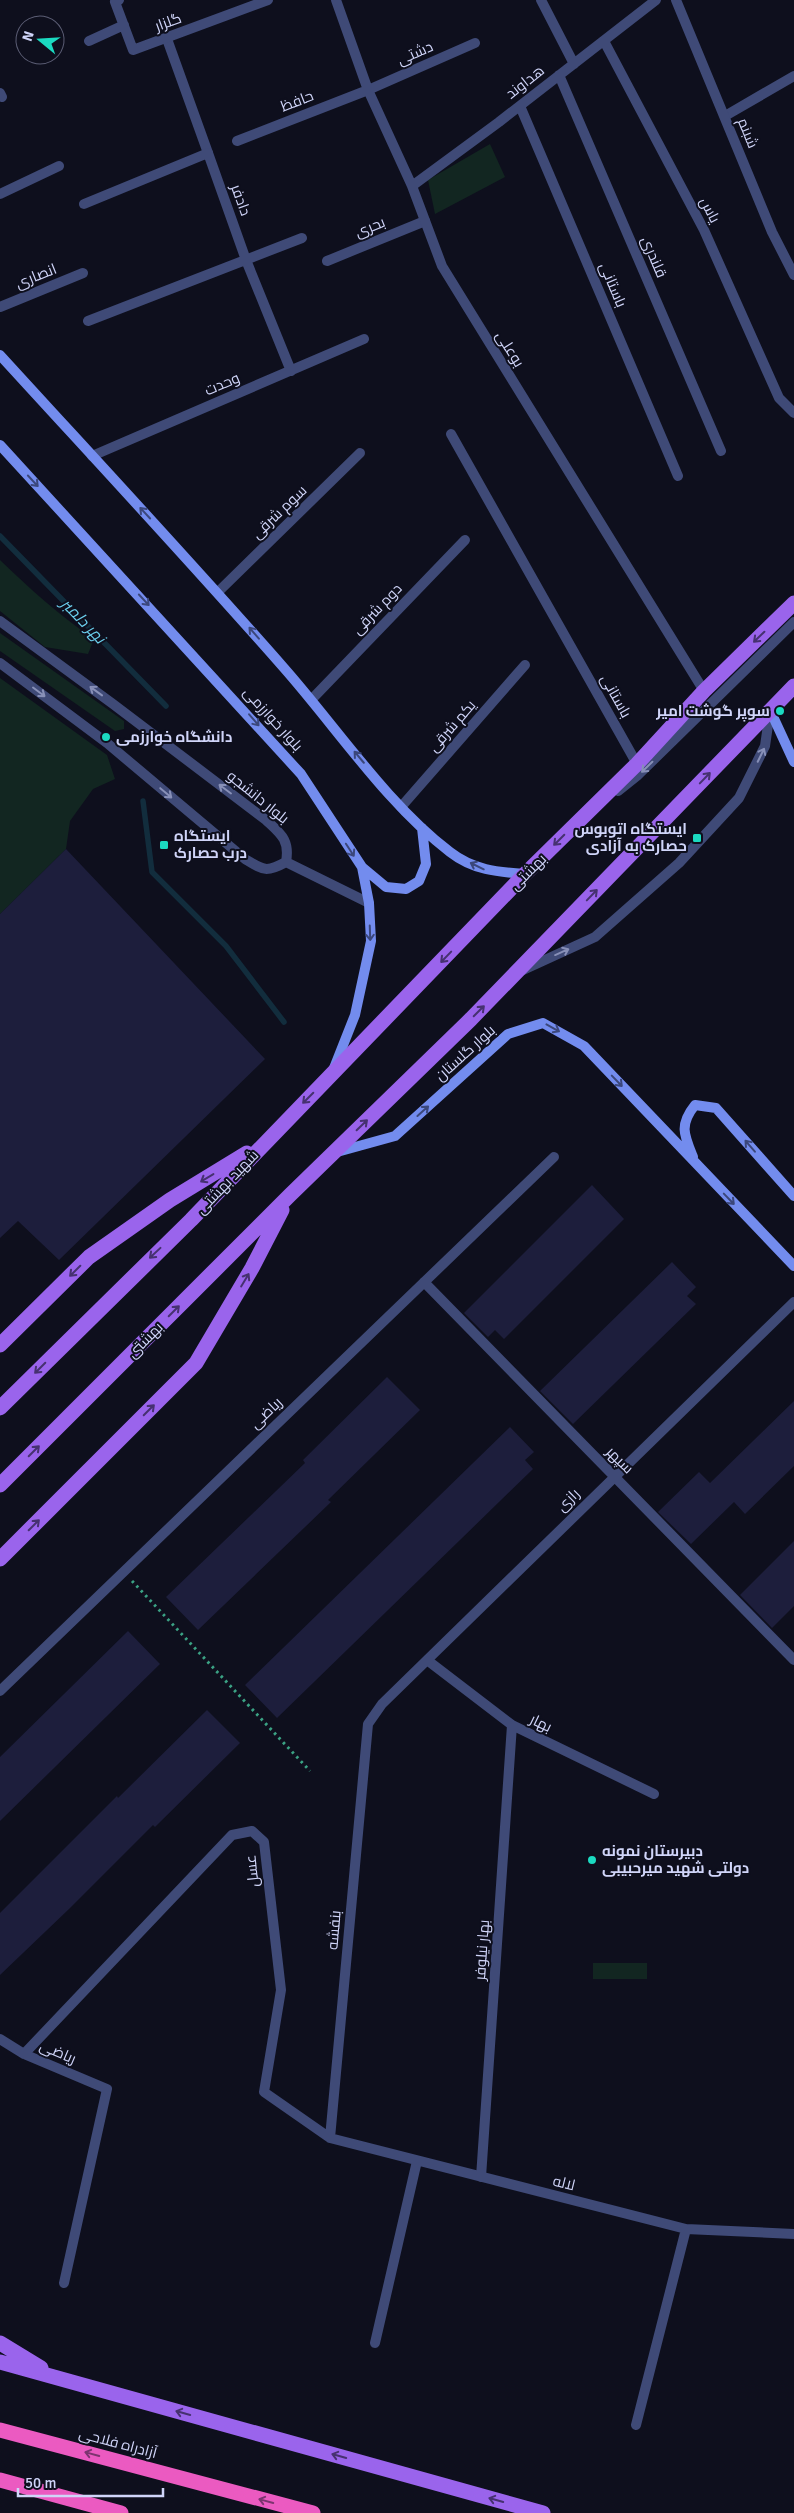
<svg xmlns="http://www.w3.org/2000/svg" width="794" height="2513" font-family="Signika,Cairo,sans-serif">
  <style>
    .green { fill: #122621 }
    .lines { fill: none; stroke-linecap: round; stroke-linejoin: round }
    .stream { stroke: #122d3d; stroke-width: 5.5 }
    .building { fill: #1d1e3c }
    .path { stroke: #3ba284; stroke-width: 3; stroke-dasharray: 2.5 4; stroke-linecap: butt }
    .lane { stroke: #3f4a77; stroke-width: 10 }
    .street { stroke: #3f4a77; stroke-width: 10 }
    .secondary { stroke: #738cee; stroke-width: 10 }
    .primary { stroke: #9a64ec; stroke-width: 15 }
    .highway { stroke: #eb5ac1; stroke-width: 15 }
    .oneway { stroke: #3b477b }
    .oneway2 { stroke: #463170 }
    .oneway3 { stroke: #8890b8 }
    .oneway4 { stroke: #7c346f }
    .poi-dot { fill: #1bdac1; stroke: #0e0f1d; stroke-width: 2 }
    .labels { text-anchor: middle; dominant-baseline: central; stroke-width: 4; stroke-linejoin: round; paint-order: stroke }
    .street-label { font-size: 15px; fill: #d0d5f9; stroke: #0e0f1d }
    .poi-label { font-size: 15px; font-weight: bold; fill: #d0d5f9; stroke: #0e0f1d; text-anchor: start }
    .water-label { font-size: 16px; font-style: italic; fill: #6bcfed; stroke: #0e0f1d }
  </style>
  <rect width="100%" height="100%" fill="#0e0f1d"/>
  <path class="green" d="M490 144 505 177 435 214 428 180Z
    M0 560C30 589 60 616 94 639L88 654 45 647 0 611Z
    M0 633 124 721V729L115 731 0 651Z
    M0 678 107 755 115 779 93 789 70 821 66 849 0 914Z
    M593 1963H647V1979H593Z"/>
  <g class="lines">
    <path class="stream" d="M0 536 166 706
      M143 801 152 872 226 946 284 1022"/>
  </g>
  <path class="building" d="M66 849 265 1059 59 1260 18 1221 0 1238V914Z
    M592 1185 624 1219 504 1339 495 1330 488 1337 464 1313Z
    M672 1262 696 1287 687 1296 696 1304 573 1424 540 1391Z
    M387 1377 420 1410 328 1500 331 1502 198 1630 166 1597 305 1463 303 1460Z
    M794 1401V1466L745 1514 734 1502 691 1544 658 1512 699 1472 710 1483Z
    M510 1427 534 1452 525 1460 533 1469 277 1718 245 1685Z
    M794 1541V1606L772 1628 740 1595Z
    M128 1631 160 1664 0 1821V1757Z
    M207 1710 240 1743 155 1827 153 1825 69 1909 0 1975V1913L117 1796 118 1798Z"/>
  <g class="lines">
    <path class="path" d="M132 1581 310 1771"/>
    <path class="lane" d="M167 39 208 153
      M725 116 794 76
      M327 261 425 221
      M0 621 113 704 266 820C281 834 290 840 286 862 266 873 263 870 245 859L107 743 0 663
      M618 791 638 775 794 622
      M286 862 369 903
      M523 970 595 937 679 863 739 798 765 746 770 711"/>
    <path class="street" d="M119 0 115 2 133 50 268 0
      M336 0 368 90 412 186 442 266 704 691
      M541 0 574 64
      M676 0 772 232 794 275
      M89 41 124 25
      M604 41 704 230 779 398 794 413
      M559 75 721 451
      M0 93 2 97
      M520 106 678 476
      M237 141 368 90 475 43
      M412 186 499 122 656 0
      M0 194 59 166
      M84 204 208 153 246 260 291 371
      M0 307 83 273
      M88 321 302 238
      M451 434 637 764
      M92 456 364 339
      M218 592 360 453
      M312 699 465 540
      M401 807 525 665
      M424 1282 794 1660
      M427 1660 512 1725 654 1794
      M0 1691 554 1157
      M0 2039 24 2054 107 2089 64 2283
      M24 2054 232 1835 252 1831 264 1842 281 1990 264 2092 330 2138 686 2229 794 2234
      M330 2138 368 1724 382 1704 794 1302
      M481 2177 512 1725
      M375 2343 417 2161
      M636 2425 686 2229"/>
    <path class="secondary" d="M0 355C95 459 191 562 284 668 337 728 387 804 450 852 473 870 497 872 525 874
      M0 445 301 774 362 867 369 903 371 941 355 1015 334 1068
      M770 710 794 762
      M362 867 386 887 406 889 419 881 426 864 422 828
      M337 1152 395 1136 508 1034 543 1023 584 1046 794 1266
      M693 1157C684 1135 679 1125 695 1105L716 1108 794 1196"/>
    <path class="primary" d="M0 1345 89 1257 170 1200 247 1153
      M0 1408 191 1220 525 874 637 764 704 691 794 603
      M0 1485 290 1195 471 1019 794 686
      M0 1559 196 1363 252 1268 282 1210
      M0 2343 41 2368
      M0 2362 543 2513"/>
    <path class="highway" d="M0 2430 313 2513
      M0 2480 121 2513"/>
  </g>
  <defs><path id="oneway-shaft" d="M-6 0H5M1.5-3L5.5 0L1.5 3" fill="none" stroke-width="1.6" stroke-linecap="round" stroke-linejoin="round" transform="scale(1.25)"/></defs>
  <g class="oneway">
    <use href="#oneway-shaft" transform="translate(33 481) rotate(47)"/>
    <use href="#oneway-shaft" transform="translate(145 513) rotate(-133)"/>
    <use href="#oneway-shaft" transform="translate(144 600) rotate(47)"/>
    <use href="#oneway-shaft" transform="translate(254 633) rotate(-131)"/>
    <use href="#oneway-shaft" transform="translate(254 720) rotate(49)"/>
    <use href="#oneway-shaft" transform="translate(359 757) rotate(-130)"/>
    <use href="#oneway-shaft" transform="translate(350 850) rotate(57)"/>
    <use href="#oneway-shaft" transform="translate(477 866) rotate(-154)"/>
    <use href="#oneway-shaft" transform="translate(370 933) rotate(88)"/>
    <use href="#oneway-shaft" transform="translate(553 1028) rotate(29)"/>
    <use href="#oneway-shaft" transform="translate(617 1081) rotate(46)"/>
    <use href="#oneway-shaft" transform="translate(423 1111) rotate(-42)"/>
    <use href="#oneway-shaft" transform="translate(750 1146) rotate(-131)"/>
    <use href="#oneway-shaft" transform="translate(729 1199) rotate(46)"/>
  </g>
  <g class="oneway2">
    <use href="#oneway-shaft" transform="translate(759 637) rotate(136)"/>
    <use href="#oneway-shaft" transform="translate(705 778) rotate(-46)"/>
    <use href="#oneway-shaft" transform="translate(559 840) rotate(135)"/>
    <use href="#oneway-shaft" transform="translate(592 895) rotate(-46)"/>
    <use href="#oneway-shaft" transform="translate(446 957) rotate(134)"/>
    <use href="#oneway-shaft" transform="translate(479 1011) rotate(-45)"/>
    <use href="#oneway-shaft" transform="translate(308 1098) rotate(135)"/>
    <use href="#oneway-shaft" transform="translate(362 1125) rotate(-44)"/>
    <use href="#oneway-shaft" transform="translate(207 1178) rotate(149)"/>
    <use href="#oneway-shaft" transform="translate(155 1253) rotate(137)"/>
    <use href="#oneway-shaft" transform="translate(75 1271) rotate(135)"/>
    <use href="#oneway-shaft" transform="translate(245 1280) rotate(-59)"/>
    <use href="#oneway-shaft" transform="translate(174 1311) rotate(-45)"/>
    <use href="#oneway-shaft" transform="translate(40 1368) rotate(135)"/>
    <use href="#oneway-shaft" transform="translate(149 1410) rotate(-45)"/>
    <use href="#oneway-shaft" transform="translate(34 1451) rotate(-45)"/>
    <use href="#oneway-shaft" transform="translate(34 1525) rotate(-45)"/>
    <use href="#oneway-shaft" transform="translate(183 2413) rotate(-164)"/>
    <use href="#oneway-shaft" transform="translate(339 2456) rotate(-164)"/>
    <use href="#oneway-shaft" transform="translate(496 2500) rotate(-164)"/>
  </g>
  <g class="oneway3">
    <use href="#oneway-shaft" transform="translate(96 691) rotate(-144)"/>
    <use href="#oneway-shaft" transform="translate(39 692) rotate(37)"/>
    <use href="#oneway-shaft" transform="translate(761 755) rotate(-64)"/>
    <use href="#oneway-shaft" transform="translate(647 767) rotate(136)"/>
    <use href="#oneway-shaft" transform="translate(225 789) rotate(-143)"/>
    <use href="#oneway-shaft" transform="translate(166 793) rotate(40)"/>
    <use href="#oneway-shaft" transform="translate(562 952) rotate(-24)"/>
  </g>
  <g class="oneway4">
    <use href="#oneway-shaft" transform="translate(92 2454) rotate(-165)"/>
    <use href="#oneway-shaft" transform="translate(266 2501) rotate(-165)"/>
  </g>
  <g class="poi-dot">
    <circle cx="780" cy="711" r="5"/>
    <circle cx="106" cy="737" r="5"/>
    <rect x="692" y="833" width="10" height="10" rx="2.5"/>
    <rect x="159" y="840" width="10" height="10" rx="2.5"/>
    <circle cx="592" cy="1860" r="5"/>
  </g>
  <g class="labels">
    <g class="street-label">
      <text transform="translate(168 22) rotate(-20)">گلزار</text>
      <text transform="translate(415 53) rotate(-24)">دشتی</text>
      <text transform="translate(525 82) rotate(-38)">هداوند</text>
      <text transform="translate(297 101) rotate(-21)">حافظ</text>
      <text transform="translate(748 133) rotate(68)">شبنم</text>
      <text transform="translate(241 200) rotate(70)">دادفر</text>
      <text transform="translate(710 210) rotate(63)">یاس</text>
      <text transform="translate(370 227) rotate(-22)">بحری</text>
      <text transform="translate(654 257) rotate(67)">قلندری</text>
      <text transform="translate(36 276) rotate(-22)">انصاری</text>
      <text transform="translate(613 285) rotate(67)">باستانی</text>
      <text transform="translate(510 349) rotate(58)">بوعلی</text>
      <text transform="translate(222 384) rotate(-23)">وحدت</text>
      <text transform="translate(279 512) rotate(-44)">سوم شرقی</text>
      <text transform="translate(377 609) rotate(-46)">دوم شرقی</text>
      <text transform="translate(616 696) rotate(61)">باستانی</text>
      <text transform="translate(273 719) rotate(48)">بلوار خوارزمی</text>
      <text transform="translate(452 726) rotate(-49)">یکم شرقی</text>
      <text transform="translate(258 797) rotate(39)">بلوار دانشجو</text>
      <text transform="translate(528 872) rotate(-45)">بهشتی</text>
      <text transform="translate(465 1053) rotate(-42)">بلوار گلستان</text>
      <text transform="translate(227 1182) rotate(-46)">شهید بهشتی</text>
      <text transform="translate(145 1340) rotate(-45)">بهشتى</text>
      <text transform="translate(266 1413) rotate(-44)">ریاضی</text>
      <text transform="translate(620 1460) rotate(45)">سپهر</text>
      <text transform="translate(568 1500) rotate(-45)">رازی</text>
      <text transform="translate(541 1723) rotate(26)">بهار</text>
      <text transform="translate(252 1871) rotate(-96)">عسل</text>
      <text transform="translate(334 1930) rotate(-85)">بنفشه</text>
      <text transform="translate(482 1950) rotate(-86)">بهار نیلوفر</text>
      <text transform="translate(58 2052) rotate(23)">ریاضی</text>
      <text transform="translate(564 2183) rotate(14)">لاله</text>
      <text transform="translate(118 2443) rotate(15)">آزادراه فلاحی</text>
    </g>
    <g class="poi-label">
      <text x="770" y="711" text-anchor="end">سوپر گوشت امیر</text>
      <text x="116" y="737">دانشگاه خوارزمی</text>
      <text x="687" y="829" text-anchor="end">ایستگاه اتوبوس<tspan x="687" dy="17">حصارک به آزادی</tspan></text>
      <text x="174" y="836">ایستگاه<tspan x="174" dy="17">درب حصارک</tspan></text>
      <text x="602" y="1851">دبیرستان نمونه<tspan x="602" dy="17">دولتی شهید میرحبیبی</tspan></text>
    </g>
    <g class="water-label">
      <text transform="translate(83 621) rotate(46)">نهر دلمبر</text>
    </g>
  </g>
  <g transform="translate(40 40) rotate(288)"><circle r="24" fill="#0e0f1d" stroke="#5c5e75"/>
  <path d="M0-4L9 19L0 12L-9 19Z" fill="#1bdac1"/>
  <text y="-8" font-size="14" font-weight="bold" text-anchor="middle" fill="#d0d5f9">N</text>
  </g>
  <path d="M18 2488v8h145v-8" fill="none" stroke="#d0d5f9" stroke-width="2.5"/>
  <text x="25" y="2488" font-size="15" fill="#d0d5f9" stroke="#0e0f1d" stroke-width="4" paint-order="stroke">50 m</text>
</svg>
